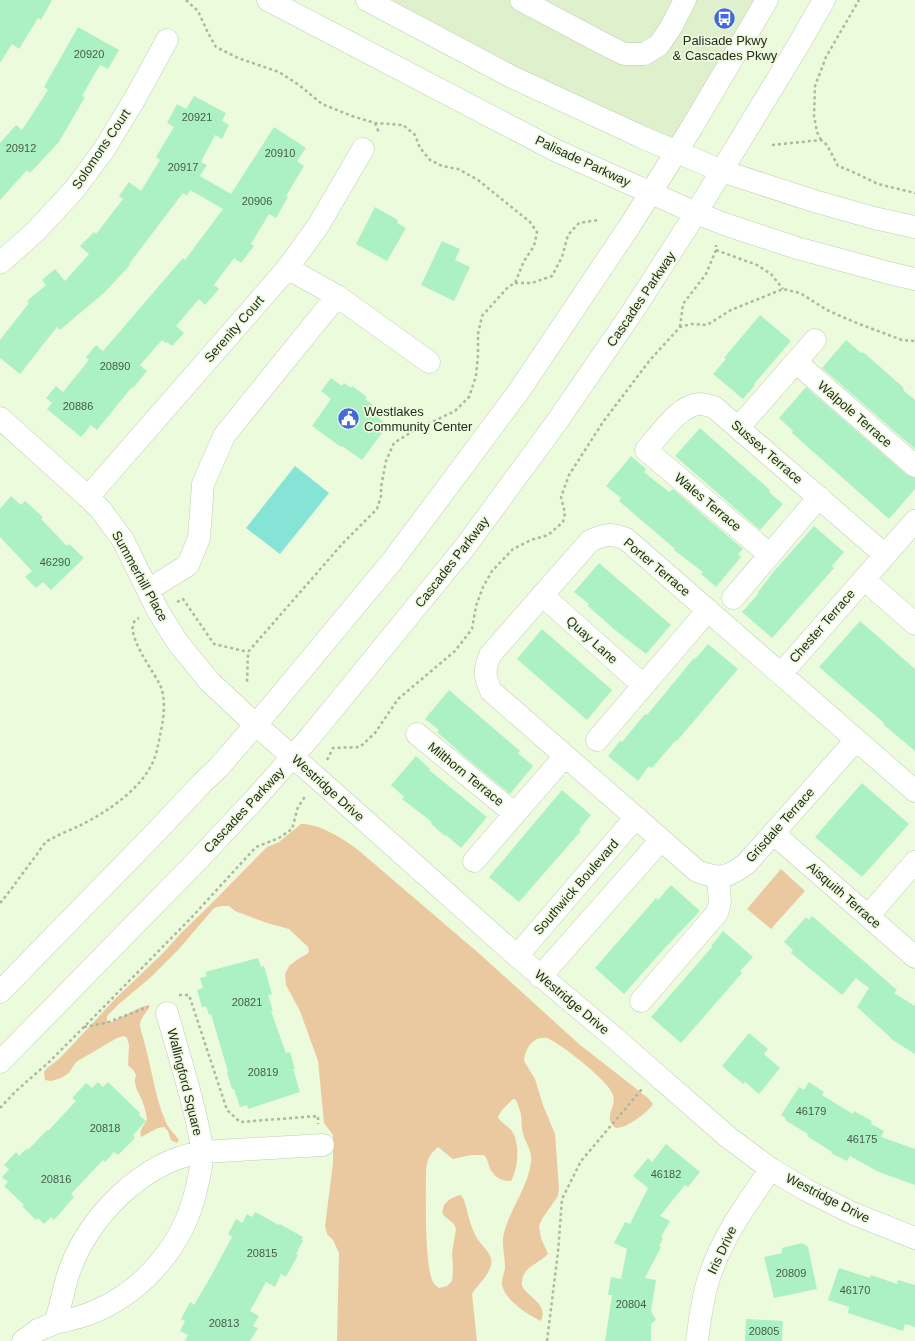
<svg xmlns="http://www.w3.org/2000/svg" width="915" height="1341" font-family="Arial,sans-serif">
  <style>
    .built { fill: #dff0cc }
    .green { fill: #ebc9a0 }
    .water { fill: #86e4d6 }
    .building { fill: #acf1c4 }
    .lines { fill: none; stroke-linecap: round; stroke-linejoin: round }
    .minor-casing { stroke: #bfcdaf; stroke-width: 23 }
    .major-casing { stroke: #bfcdaf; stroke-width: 23 }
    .path { stroke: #adb8a0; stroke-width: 2.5; stroke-dasharray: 3 3; stroke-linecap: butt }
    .minor { stroke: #fff; stroke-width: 22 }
    .major { stroke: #fff; stroke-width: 22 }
    .labels { text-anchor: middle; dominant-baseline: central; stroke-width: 3.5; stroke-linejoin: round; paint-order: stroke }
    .number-label { font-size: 11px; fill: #485c49 }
    .poi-label { font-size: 13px; fill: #262b20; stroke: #edfbdd }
    .street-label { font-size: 13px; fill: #262b20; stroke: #edfbdd }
  </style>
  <rect width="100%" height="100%" fill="#edfbdd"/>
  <path class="built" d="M367 0H767L676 152Z"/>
  <path class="green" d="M301 824C318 823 344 839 357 849L482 956 579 1044 648 1098 653 1104C649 1112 625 1129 616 1128 602 1118 617 1107 613 1095 609 1081 562 1045 549 1039 545 1037 542 1038 537 1039 528 1044 525 1052 524 1061L535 1079 543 1105 555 1134 559 1188 558 1196 542 1219 539 1226 541 1238 548 1254C539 1264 523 1266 522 1282 520 1295 550 1301 541 1321 528 1315 505 1300 502 1285 501 1279 505 1272 505 1267 505 1255 501 1245 504 1233 510 1209 528 1187 531 1162 533 1151 525 1143 523 1133 521 1127 522 1120 521 1115 520 1110 518 1105 516 1100L513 1099 502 1110 498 1117C501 1124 510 1126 513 1133 520 1145 518 1169 511 1181 505 1182 496 1178 493 1173 488 1168 489 1160 484 1155H471L453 1159 438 1147C428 1156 427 1160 426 1173 426 1195 424 1269 434 1284 436 1285 437 1287 439 1288L447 1286 452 1281 453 1270 452 1253 456 1229 454 1224 443 1215C440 1204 451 1197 461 1195L464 1200C468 1212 470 1227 477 1238 482 1247 494 1254 491 1265 488 1277 478 1284 472 1294L477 1341H337L339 1253 333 1240 327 1234 325 1226 333 1163V1135L324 1123 318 1061 300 1011 286 985 285 974 289 966 298 959 307 954 309 952 308 947 289 929 267 923 235 911 229 906H222L214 908 179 949 151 977 119 1004 107 1016V1021L112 1022 141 1007 150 1005C148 1012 141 1016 140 1024 140 1031 144 1038 145 1045 152 1070 155 1096 165 1120 167 1127 175 1134 179 1140L177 1143 171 1140 168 1131 164 1127 158 1128 141 1137C139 1130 144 1125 147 1120 146 1114 145 1109 143 1103 140 1093 132 1086 136 1075L134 1071 128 1065 129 1045 127 1038 124 1036 117 1038 76 1062 69 1073 61 1078 51 1081 45 1080 44 1072 47 1068 59 1059 92 1024 113 1001 164 952 182 932 213 902 259 855 267 847 279 842Z
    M781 869 805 891 771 929 747 909Z"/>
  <path class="water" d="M295 466 329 493 280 554 246 528Z"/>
  <path class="building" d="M0 0H52L41 20 38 18 19 49 12 44 0 63Z
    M78 27 119 50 108 69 100 65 82 96 85 97 59 142 30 173 27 170 0 200V143L16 125 22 130 48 90 44 87Z
    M194 96 226 113 222 121 229 125 222 139 215 135 201 162 207 165 200 176 231 194 274 127 306 148 297 161 304 166 286 196 288 197 276 218 269 214 251 244 254 246 241 263 234 258 214 285 219 289 205 305 199 299 176 326 184 333 172 346 167 342 166 343 162 340 140 365 147 371 133 388 132 387 97 430 91 425 81 437 47 409 52 403 46 398 56 386 63 392 89 360 86 357 96 345 103 351 183 258 185 260 223 209 190 190 187 196 183 193 129 264 130 265 105 292 60 330 57 327 20 374 0 358V340L29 303 27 301 46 285 42 280 55 269 65 281 89 254 80 246 94 232 96 234 123 199 119 196 129 182 141 191 160 160 156 157 174 127 167 123 177 104 186 109Z
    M375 207 398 220 397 223 406 228 387 261 356 244Z
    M442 241 460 249 455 260 470 267 454 301 421 285Z
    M760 315 791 341 754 384 755 385 743 399 713 374 726 359 724 358Z
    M846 340 861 353 863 352 878 365 904 388 903 390 915 400V449L822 368Z
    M331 378 342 386 344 383 351 388 352 386 367 397 365 399 373 405 368 410 388 425 362 460 342 446 341 447 312 426 331 399 321 391Z
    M806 387 907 475 915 478V489L889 519 792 433 793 431 779 418Z
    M700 428 770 490 769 492 783 504 760 530 675 456Z
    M631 456 646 469 644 472 669 492 673 489 743 549 738 554 741 557 716 587 701 574 703 572 674 550 675 549 619 501 621 498 606 486Z
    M11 496 21 505 25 501 43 517 41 519 67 546 69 544 84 558 51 590 43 582 36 588 25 577 32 571 0 537V509Z
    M814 526 844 552 832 566 834 568 772 638 742 612 759 593 758 592 775 570Z
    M599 563 671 625 646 654 615 630 588 606 589 604 574 592Z
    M860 621 915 669V751L883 724 884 723 819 667Z
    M542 629 612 690 587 720 517 659Z
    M708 644 738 669 677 741 676 740 652 768 649 766 638 781 608 756 620 741 622 742 645 714 647 715 694 658 695 659Z
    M449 690 520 751 518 753 533 766 510 794 465 757 437 732 439 730 425 719Z
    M416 756 430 769 429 770 487 817 461 848 446 835 445 836 431 824 432 822 402 799 404 797 391 785Z
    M862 783 909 824 862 877 815 837Z
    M562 790 591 815 579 830 581 831 519 902 489 877Z
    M671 885 700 911 662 951 624 994 595 968 656 898 658 900Z
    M812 916 897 990 894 993 915 1006V1054L891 1039V1038L857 1007 869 988 856 978 842 995 791 953 793 950 784 942 806 917 809 920Z
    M723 931 753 957 740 971 742 973 681 1043 651 1017 712 947 711 946Z
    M258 958 261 967 264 966 272 994 268 995 273 1011H271L286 1053 290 1052 295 1069H293L300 1092 248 1109 247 1105 240 1107 234 1089H232L227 1073 228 1072 211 1014 209 1015 206 1006 202 1007 197 990 203 988 200 978 207 976 205 972Z
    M749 1033 768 1049 764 1054 780 1068 759 1094 745 1082 743 1084 722 1066Z
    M98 1082 103 1087 108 1082 140 1113 139 1115 146 1121 133 1135 135 1138 118 1155 114 1152 105 1162 103 1160 71 1194 74 1197 54 1220 51 1217 44 1224 38 1218 36 1220 22 1206 24 1205 4 1186 8 1182 2 1177 9 1169 4 1165 16 1152 19 1156 27 1148 28 1150 47 1130 48 1131 76 1101 72 1098 86 1083 92 1088Z
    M809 1082 824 1092 822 1095 853 1114 854 1111 872 1121 871 1124 884 1131 881 1137 915 1149V1185L879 1172 850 1156 847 1161 831 1153 832 1152 807 1136 808 1134 785 1120 786 1118 781 1115 799 1087 804 1090Z
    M666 1144 700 1172 688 1187 685 1185 660 1216 670 1221 661 1237 663 1238 659 1246 661 1247 645 1278 656 1280 651 1311 656 1320 651 1324V1341H605L612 1295H608L611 1277 621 1279 627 1249 614 1243 625 1222 630 1224 648 1188 633 1176 648 1158 652 1162Z
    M255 1212 279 1225 280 1224 303 1237 301 1240H303L296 1254 298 1255 286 1277 281 1274 275 1287 266 1282 250 1311 259 1316 253 1326 258 1328 250 1341H185L188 1335 180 1331 185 1321 181 1319 190 1302 194 1305 211 1276 232 1237 228 1234 236 1219 242 1223 247 1214 252 1217Z
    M802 1243 808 1247 817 1289 774 1298 764 1257 782 1253V1248Z
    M839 1268 870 1278 871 1275 897 1284 898 1280 915 1285V1327L905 1324 903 1331 848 1313 849 1307 828 1300Z
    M746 1319 783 1321 782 1341H745Z"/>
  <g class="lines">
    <defs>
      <path id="minor" d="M521 0 604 44 624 54H644L659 45 671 27 685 0
        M0 263 35 232 74 190 103 151 133 102 167 40
        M287 268 337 296 429 362
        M796 362 915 466
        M0 418 88 497 101 510 123 540 158 611 178 643 210 682 256 725 316 777 517 956 610 1034 729 1138 771 1169 806 1190 852 1213 915 1238
        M739 427 815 340
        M88 497 286 270 318 226 363 149
        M769 554 646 450C659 436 679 405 699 404 704 404 710 406 714 407L885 555
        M864 579 915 624
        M148 590 188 565 199 538 203 484 224 436 337 296
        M542 595 643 685
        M733 598 819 497
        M781 674 915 521
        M417 734 515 814
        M597 740 708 610
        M856 740 746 864C727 878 720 880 697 871L491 691C484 675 484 671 490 655L590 541C605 534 611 533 626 539L915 791
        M773 833 915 957
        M474 861 565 756
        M868 916 915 862
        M517 956 636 817
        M540 977 661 840
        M641 1001 717 913 720 902 718 877
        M55 1323C69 1320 83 1317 96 1311 146 1289 184 1243 196 1190 199 1177 203 1164 202 1151 200 1129 193 1107 188 1086 181 1062 174 1037 167 1013
        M23 1341 38 1330 55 1323C61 1306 63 1291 68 1275 87 1218 141 1162 202 1152L323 1145
        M697 1341C700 1320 702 1298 709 1278 722 1237 747 1203 771 1169"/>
      <path id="major" d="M268 0 555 150 696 213 727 225 797 248 889 273 915 279
        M367 0 512 77 644 138 722 171 814 201 874 218 915 227
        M0 992 157 831 202 783 218 768 271 707 393 560 519 391 629 227 692 127 767 0
        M0 1062 194 864 255 799 310 737 465 547 556 423 631 314 696 213 799 44 824 0"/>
    </defs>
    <use href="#minor" class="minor-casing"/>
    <use href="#major" class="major-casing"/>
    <path class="path" d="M186 0 198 11 208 33 216 47 238 58 279 72 299 85 322 104 352 116 375 123 403 125 415 135 420 148 430 160 442 166 458 169 478 180 530 222 537 232 534 246 524 261 515 283 508 287 482 316 478 334V355L476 376 469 397 455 411 413 431 394 443 386 461 381 487V496L377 509 343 543 248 652 247 682
      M375 123 379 133
      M821 140 817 132 814 116 815 86 826 57 859 0
      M772 145 821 140 827 145 838 166 851 171 878 184 915 193
      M716 250 757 265 771 274 783 289
      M515 283H532L552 276 562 257 568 235 579 223 598 220
      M680 327 683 304 706 274 716 250V245
      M177 602 183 599 214 644 248 652
      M327 760 333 748 360 747 375 733 398 699 455 651 472 629 476 606 483 587 492 571 513 549 531 540 548 535 563 522 565 513 561 497 569 475 603 422 650 360 680 327 691 324 707 325 731 310 783 289 800 293 827 310 854 322 902 340 915 341
      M0 903C13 888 23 872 35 857 39 852 42 846 46 842 53 837 70 830 79 826 109 811 149 785 157 750 161 730 167 710 162 690 159 677 117 627 139 618
      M179 995H189L227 1110 240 1122 318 1116V1124
      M84 1027 106 1023 148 1007
      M0 1108 16 1091 48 1063 84 1027 191 918 256 847 279 838 292 829 298 807 306 795
      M547 1341 558 1252 562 1199 581 1161 642 1089"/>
    <use href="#minor" class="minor"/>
    <use href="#major" class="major"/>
  </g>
  <defs>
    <symbol id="bus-disc" viewBox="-11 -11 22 22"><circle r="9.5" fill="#4369dc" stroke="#edfbdd"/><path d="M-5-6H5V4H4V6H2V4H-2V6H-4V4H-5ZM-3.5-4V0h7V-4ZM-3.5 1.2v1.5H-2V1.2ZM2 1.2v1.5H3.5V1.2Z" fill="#fff"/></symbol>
    <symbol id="civic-disc" viewBox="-11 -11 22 22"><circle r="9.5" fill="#4369dc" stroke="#edfbdd"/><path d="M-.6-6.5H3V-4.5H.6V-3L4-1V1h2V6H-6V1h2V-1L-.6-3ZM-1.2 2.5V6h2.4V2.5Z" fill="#fff"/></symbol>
  </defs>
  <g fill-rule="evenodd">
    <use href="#bus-disc" x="712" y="6" width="25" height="25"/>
    <use href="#civic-disc" x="336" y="406" width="25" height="25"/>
  </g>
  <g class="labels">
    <g class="number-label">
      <text x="89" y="54">20920</text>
      <text x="197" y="117">20921</text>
      <text x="21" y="148">20912</text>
      <text x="280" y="153">20910</text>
      <text x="183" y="167">20917</text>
      <text x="257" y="201">20906</text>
      <text x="115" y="366">20890</text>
      <text x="78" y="406">20886</text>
      <text x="55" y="562">46290</text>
      <text x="247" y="1002">20821</text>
      <text x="263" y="1072">20819</text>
      <text x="811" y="1111">46179</text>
      <text x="105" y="1128">20818</text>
      <text x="862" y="1139">46175</text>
      <text x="666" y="1174">46182</text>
      <text x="56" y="1179">20816</text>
      <text x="262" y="1253">20815</text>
      <text x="791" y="1273">20809</text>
      <text x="855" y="1290">46170</text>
      <text x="631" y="1304">20804</text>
      <text x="224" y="1323">20813</text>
      <text x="764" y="1331">20805</text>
    </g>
    <g class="poi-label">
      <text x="725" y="40">Palisade Pkwy<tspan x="725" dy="15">&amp; Cascades Pkwy</tspan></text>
      <text x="364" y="411" text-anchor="start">Westlakes<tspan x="364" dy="15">Community Center</tspan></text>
    </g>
    <g class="street-label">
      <text transform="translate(101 149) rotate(-56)">Solomons Court</text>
      <text transform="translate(583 161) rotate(25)">Palisade Parkway</text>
      <text transform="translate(641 299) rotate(-56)">Cascades Parkway</text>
      <text transform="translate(234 329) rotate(-49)">Serenity Court</text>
      <text transform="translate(855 414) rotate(41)">Walpole Terrace</text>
      <text transform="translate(767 452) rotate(41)">Sussex Terrace</text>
      <text transform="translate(708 502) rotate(40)">Wales Terrace</text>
      <text transform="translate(452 562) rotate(-52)">Cascades Parkway</text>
      <text transform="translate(657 567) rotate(40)">Porter Terrace</text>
      <text transform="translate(140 576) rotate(61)">Summerhill Place</text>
      <text transform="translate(822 626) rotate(-49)">Chester Terrace</text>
      <text transform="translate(592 640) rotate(42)">Quay Lane</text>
      <text transform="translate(466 774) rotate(39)">Milthorn Terrace</text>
      <text transform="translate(328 788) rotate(42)">Westridge Drive</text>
      <text transform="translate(244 810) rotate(-47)">Cascades Parkway</text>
      <text transform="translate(780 825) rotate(-48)">Grisdale Terrace</text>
      <text transform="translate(576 887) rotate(-49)">Southwick Boulevard</text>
      <text transform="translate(844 895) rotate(41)">Aisquith Terrace</text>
      <text transform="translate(572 1002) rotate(40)">Westridge Drive</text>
      <text transform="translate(185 1082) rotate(76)">Wallingford Square</text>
      <text transform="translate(828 1198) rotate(27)">Westridge Drive</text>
      <text transform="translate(722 1250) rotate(-65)">Iris Drive</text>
    </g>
  </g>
</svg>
